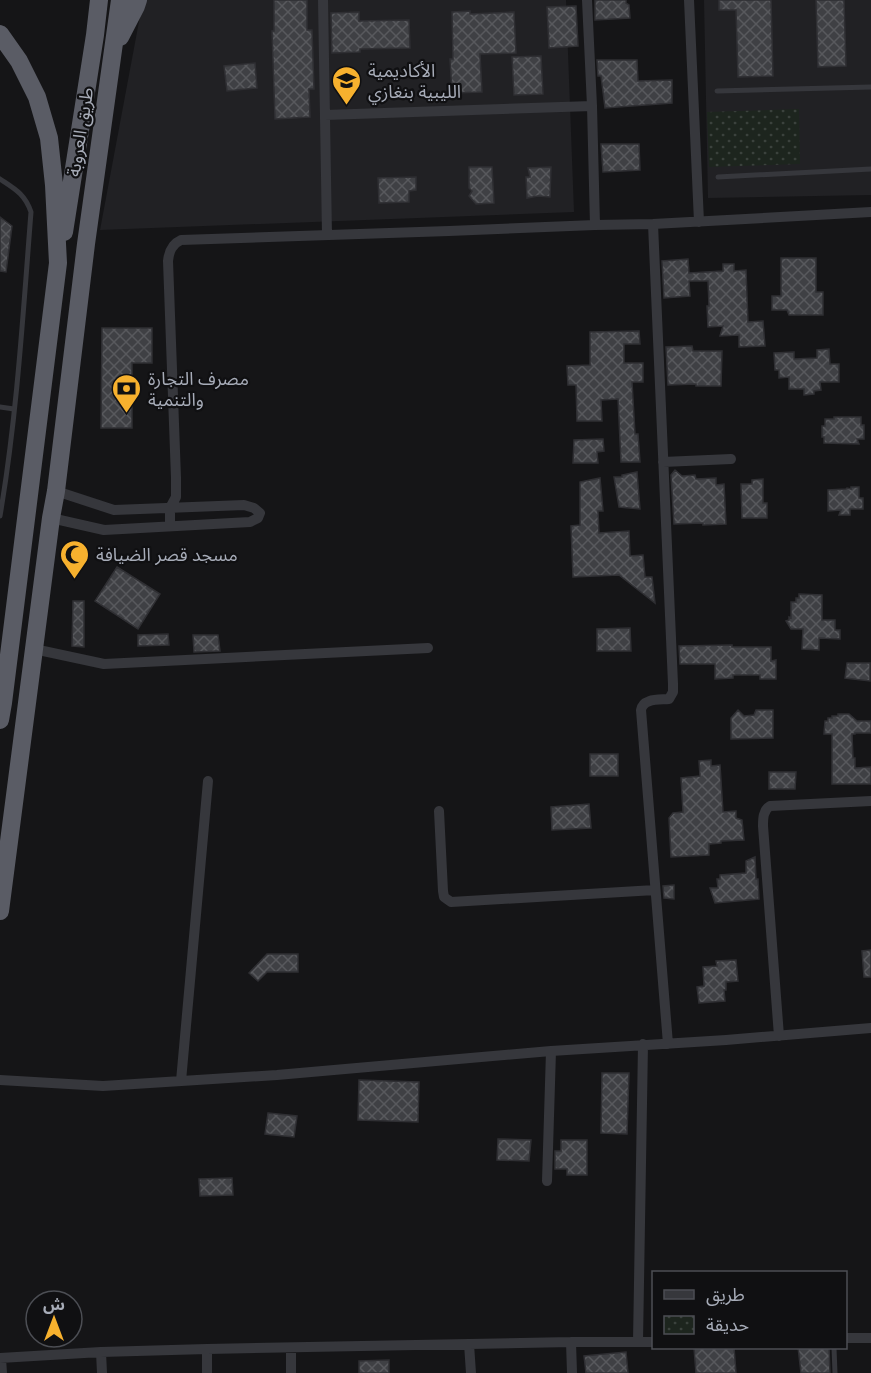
<svg xmlns="http://www.w3.org/2000/svg" width="871" height="1373" font-family="Roboto,'Noto Sans Arabic',sans-serif">
  <style>
    .built { fill: #212124 }
    .park { fill: url(#park-dots) }
    .building { fill: url(#building-cross-hatch); stroke: #2f2f33; stroke-width: 1.5 }
    .lines { fill: none; stroke-linecap: round; stroke-linejoin: round }
    .service { stroke: #36373c; stroke-width: 5 }
    .minor { stroke: #36373c; stroke-width: 10 }
    .trunk { stroke: #5a5c65; stroke-width: 18 }
    .labels { text-anchor: middle; dominant-baseline: central; stroke-width: 4.5; stroke-linejoin: round; paint-order: stroke }
    .poi-label { font-size: 18px; fill: #a7acb8; stroke: #101012; text-anchor: start }
    .street-label { font-size: 18px; fill: #a7acb8; stroke: #101012 }
  </style>
  <defs>
    <pattern id="park-dots" width="8" height="8" patternUnits="userSpaceOnUse" patternTransform="scale(1.5)"><rect width="8" height="8" fill="#1d251e"/><path d="M2 2h.1M6 6h.1" fill="none" stroke="#3b423d" stroke-width="1.8" stroke-linecap="round"/></pattern>
    <pattern id="building-cross-hatch" width="8" height="8" patternUnits="userSpaceOnUse" patternTransform="scale(1.5)"><rect width="8" height="8" fill="#3f4044"/><path d="M0 0l8 8M0 8l8-8" fill="none" stroke="#58595d"/></pattern>
  </defs>
  <rect width="100%" height="100%" fill="#151517"/>
  <path class="built" d="M143 0H566L574 212 100 230Z
    M704 0H871V195L708 198Z"/>
  <path class="park" d="M799 109 800 164 709 167 707 112Z"/>
  <path class="building" d="M274 0H307V30H312L314 89H309L310 117 275 119 272 31H274Z
    M595 0H626V3L629 5 630 18 595 20Z
    M719 0H771L773 76 738 77 736 10H719Z
    M816 0H844L846 66 818 67Z
    M576 6 578 46 549 48 547 7Z
    M470 11V14L514 12 516 53 480 54 482 92 452 93 450 59H453L452 12Z
    M359 12V21L409 20 410 48 360 49V52L332 53 331 13Z
    M541 56 543 94 514 95 512 57Z
    M597 60H637L638 81 672 80V103L605 108 601 76H598Z
    M255 63 257 88 227 91 224 66Z
    M601 144H639L640 170 603 172Z
    M469 167H492L494 203 476 204 469 196 472 191 469 188Z
    M551 167 550 197 538 196 527 198 526 177H530L528 168Z
    M416 177V190L409 191V202L379 203 378 178Z
    M0 217 12 226 6 272 0 271Z
    M781 258H816V292H823V315H789L787 310H772V296H781Z
    M688 259 689 273 723 271V264H734V271L746 270 748 322 763 321 765 346 739 347V335L720 336 723 326 708 327 707 306H709L708 281H689L690 296 664 298 662 261Z
    M102 328H152V363H132V428H101Z
    M639 331 640 344H624V363H643V382H632L635 434H638L640 462H621L618 399 601 400 602 421H577L576 385H568L567 366 590 365V332Z
    M692 346 693 351H722L721 386H696V384L668 385 666 347Z
    M829 349 830 364H839V382H820L821 390 814 391V394L804 395V389H789V377L779 378V370H775L774 353 794 352V359L817 358V350Z
    M834 417H861V425H864V439H857L859 444 824 443V437H822V426H825V419H834Z
    M603 439 604 451 597 452 598 463H573L574 440Z
    M675 470 682 476 695 475 696 479 716 478V485L724 484 726 524 703 525V523L674 524 671 475Z
    M637 472 640 509 619 507 614 477H622V475Z
    M600 478 603 511H598L599 533 629 531 630 556 643 555 645 577H652L655 603 619 575 573 577 571 526 580 525V482Z
    M763 479V503H767V518H742L741 484H752V480Z
    M851 487H859V498H863V509H850V515H839L841 510 828 511V490L846 489 847 488 851 489Z
    M117 567 160 594 138 629 95 601Z
    M799 594 822 595V620H835V630H840V639L819 638V650L802 649 803 629H791L786 621 789 620V617L791 618V602H796V598H799Z
    M73 601H84V647L72 646Z
    M630 628 631 651H597V629Z
    M168 634 169 645 138 646V635Z
    M193 635H218L220 651 194 652Z
    M732 645V647H771V661L776 660V679H760V675H733V678L715 679V664H680L679 646Z
    M847 663H870V681L845 678Z
    M738 710 744 716 754 715 756 710H773V738L731 739V718Z
    M838 714H849L857 721H871V733H855V734H852L853 758H855V768L871 767V784H832V734H824L825 721H828V718H832V716H838Z
    M590 754H618V776H590Z
    M711 760V766L720 765 723 812 736 811V818L742 820 744 840 721 841V843L709 844V855L671 857 669 818 673 813 683 812 681 778 700 776 699 761Z
    M769 772H796L795 789H769Z
    M589 804 591 828 552 830 551 807Z
    M755 857 756 879H758L759 899 715 903 710 888H718L717 879H720V875L746 873V861Z
    M674 885V899L664 898 663 886Z
    M871 950V977H864L862 951Z
    M267 954H298V972H267L258 981 249 973Z
    M736 960 738 981 726 982V990H724L725 1001 699 1003 697 987 704 986 703 967 717 966 716 961Z
    M602 1073H629L627 1134 601 1133Z
    M359 1080 419 1082 418 1122 358 1120Z
    M268 1113 297 1116 294 1137 265 1134Z
    M498 1139 531 1140 529 1161 497 1160Z
    M561 1140H587V1175H567V1169H555V1151H561Z
    M232 1178 233 1195 200 1196 199 1179Z
    M712 1347H734L736 1373H696L694 1348Z
    M798 1347H829L830 1373H801Z
    M626 1352 628 1373H586L584 1356Z
    M389 1360V1373H359V1361Z"/>
  <g class="lines">
    <path class="service" d="M717 91 871 87
      M718 177 871 169
      M0 179C15 189 25 194 31 212 23 314 17 416 0 516
      M0 407 14 409
      M834 1348 835 1373"/>
    <path class="minor" d="M323 0 327 235
      M587 0 592 106 595 225
      M689 0 699 222
      M325 115 592 106
      M653 224 673 684V692L669 699C659 700 643 698 641 710L668 1044
      M663 462 731 459
      M51 518 104 530 250 522 258 518 260 513 254 508 244 505 114 510 56 491
      M170 526V508L176 497V478L168 261C169 251 172 244 181 240L449 231 595 225 653 224 871 212
      M34 649 104 664 428 648
      M439 811 443 891 444 897 451 902 655 890
      M779 1036 763 826C763 819 763 810 770 806L871 801
      M0 1080 103 1086 277 1075 551 1051 726 1040 871 1028
      M181 1081 208 781
      M547 1181 551 1051
      M846 1338H871
      M571 1342 572 1373
      M638 1342 643 1044
      M469 1344 471 1373
      M291 1348V1373
      M207 1349V1373
      M101 1352 102 1373
      M0 1358 101 1352 207 1349 571 1342H654
      M1 1358 2 1373"/>
    <path class="trunk" d="M0 34 19 61 37 97 49 138 54 185 58 263 3 703 0 720
      M120 37 136 6 138 0
      M64 232 95 35 99 0
      M0 911 51 518 56 491 86 244 120 0"/>
  </g>
  <defs>
    <symbol id="university-pin" viewBox="-11 -11 22 30"><path d="M0 17L-7.5 6A9.5 9.5 0 1 1 7.5 6Z" fill="#f7b12e" stroke="#101012"/><path d="M0-5L7-2L0 1L-7-2ZM-4 1L0 2.5L4 1V4Q0 6-4 4Z" fill="#111"/></symbol>
    <symbol id="bank-pin" viewBox="-11 -11 22 30"><path d="M0 17L-7.5 6A9.5 9.5 0 1 1 7.5 6Z" fill="#f7b12e" stroke="#101012"/><path d="M-6-4H6V4H-6ZM0-2.3a2.3 2.3 0 1 0 0 4.6a2.3 2.3 0 1 0 0-4.6Z" fill="#111"/></symbol>
    <symbol id="mosque-pin" viewBox="-11 -11 22 30"><path d="M0 17L-7.5 6A9.5 9.5 0 1 1 7.5 6Z" fill="#f7b12e" stroke="#101012"/><path d="M3.5-4.9A6 6 0 1 0 3.5 4.9A5 5 0 1 1 3.5-4.9Z" fill="#111"/></symbol>
  </defs>
  <g fill-rule="evenodd">
    <use href="#university-pin" x="330" y="64" width="33" height="45"/>
    <use href="#bank-pin" x="110" y="372" width="33" height="45"/>
    <use href="#mosque-pin" x="58" y="538" width="33" height="45"/>
  </g>
  <g class="labels">
    <g class="poi-label">
      <text x="368" y="70">الأكاديمية<tspan x="368" dy="21">الليبية بنغازي</tspan></text>
      <text x="148" y="378">مصرف التجارة<tspan x="148" dy="21">والتنمية</tspan></text>
      <text x="96" y="554">مسجد قصر الضيافة</text>
    </g>
    <g class="street-label">
      <text transform="translate(80 132) rotate(-81)">طريق العروبة</text>
    </g>
  </g>
  <rect x="652" y="1271" width="195" height="78" fill="#101012" stroke="#4c4e54" stroke-width="1.5"/>
  <rect x="664" y="1290" width="30" height="9" fill="#36373c" stroke="#4c4e54" stroke-width="1.5"/>
  <text x="706" y="1301" font-size="18" fill="#a7acb8">طريق</text>
  <rect x="664" y="1316" width="30" height="18" fill="url(#park-dots)" stroke="#4c4e54" stroke-width="1.5"/>
  <text x="706" y="1331" font-size="18" fill="#a7acb8">حديقة</text>
  <g transform="translate(54 1319)"><circle r="28" fill="#101012" stroke="#4c4e54" stroke-width="1.5"/>
  <path d="M0-4.5L10 22L0 15L-10 22Z" fill="#f7b12e"/>
  <text y="-9" font-size="16" font-weight="bold" text-anchor="middle" fill="#a7acb8">ش</text>
  </g>
</svg>
